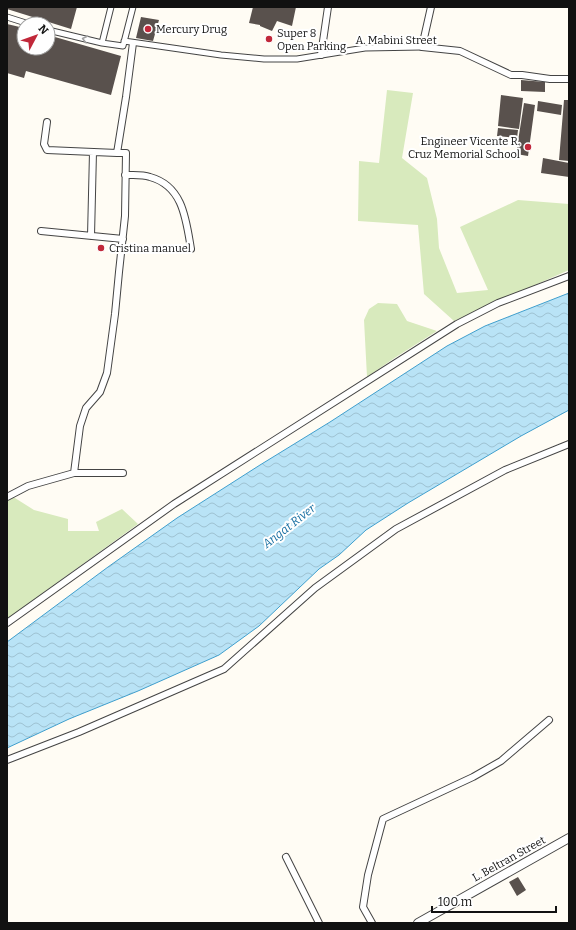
<svg xmlns="http://www.w3.org/2000/svg" width="576" height="930" font-family="Bitter,serif">
  <style>
    .grass { fill: #d8eabd }
    .water { fill: url(#water-waves); stroke: #409fcd }
    .building { fill: #59514d }
    .lines { fill: none; stroke-linecap: round; stroke-linejoin: round }
    .pedestrian-casing { stroke: #444; stroke-width: 7 }
    .minor-casing { stroke: #444; stroke-width: 8 }
    .tertiary-casing { stroke: #444; stroke-width: 10 }
    .pedestrian { stroke: #fff; stroke-width: 5 }
    .minor { stroke: #fff; stroke-width: 6 }
    .tertiary { stroke: #fff; stroke-width: 8 }
    .oneway { stroke: #a0a0a0 }
    .poi-dot { fill: #c1283a; stroke: #fff; stroke-width: 1.5 }
    .labels { text-anchor: middle; dominant-baseline: central; stroke-width: 4; stroke-linejoin: round; paint-order: stroke }
    .poi-label { font-size: 11px; fill: #111; stroke: #fff; text-anchor: start }
    .street-label { font-size: 11px; fill: #111; stroke: #fff }
    .water-label { font-size: 12px; font-style: italic; fill: #1970a3; stroke: #fff }
  </style>
  <defs>
    <pattern id="water-waves" width="16" height="10" patternUnits="userSpaceOnUse"><rect width="16" height="10" fill="#b9e3f6"/><path d="M0 5q4-4 8 0t8 0" fill="none" stroke="#9ec2d2"/></pattern>
  </defs>
  <rect width="100%" height="100%" fill="#fffcf4"/>
  <path class="grass" d="M387 90 413 93 402 158 427 178 437 219 439 248 457 293 488 290 460 227 518 200 569 204V270L454 321 424 294 418 225 358 221 359 161 379 163Z
    M378 303 397 304 407 321 437 331 396 357 367 377 364 320 369 309Z
    M7 493 34 510 68 519V531H99L96 522 122 509 138 524 7 619Z"/>
  <path class="water" d="M569 293V410L521 436 408 503 366 530 339 555 319 569 259 626 219 655 138 691 69 719 7 748V642L108 567 177 518 260 465 330 422 447 346 485 326Z"/>
  <path class="building" d="M7 7H77L71 29 7 9Z
    M253 7H296L292 26 277 21 272 31 260 26V25L249 23Z
    M141 17 159 20 153 41 136 38Z
    M7 24 24 28V48H48V35L121 56 111 95 26 71 24 78 7 73Z
    M521 80 545 82V92L521 91Z
    M501 95 523 98 519 129 498 126Z
    M564 100H569V161L559 160Z
    M538 101 562 105 561 115 537 111Z
    M524 103 535 105 528 156 516 154Z
    M498 128 518 130 517 138 497 136Z
    M543 158 569 163V177L541 173Z
    M518 877 526 890 517 896 509 882Z"/>
  <g class="lines">
    <defs>
      <path id="pedestrian" d="M7 17 29 24
        M48 30 102 43 123 46 133 7
        M124 41 221 55 264 59H297L365 48 422 47
        M102 43 111 7"/>
      <path id="minor" d="M431 7 422 47 460 51 511 75H522L550 79H569
        M321 55 328 7
        M47 122 44 144 47 150 117 153
        M125 175C133 175 142 174 150 177 183 186 186 219 191 249
        M41 231 123 239
        M91 236 93 152
        M74 473 80 426 86 408 100 392 107 373 115 314 119 272 125 216 126 153H117L126 97 133 43
        M7 497 28 486 74 473H123
        M7 623 174 504 457 324 498 303 569 276
        M7 760 79 732 224 669 315 588 396 529 505 470 569 444
        M286 857 319 923
        M372 923 363 907 368 875 383 819 473 777 501 761 549 720"/>
      <path id="tertiary" d="M418 923 569 838"/>
    </defs>
    <use href="#pedestrian" class="pedestrian-casing"/>
    <use href="#minor" class="minor-casing"/>
    <use href="#tertiary" class="tertiary-casing"/>
    <use href="#pedestrian" class="pedestrian"/>
    <use href="#minor" class="minor"/>
    <use href="#tertiary" class="tertiary"/>
  </g>
  <defs><path id="oneway-chevron" d="M-2-3.5L2.5 0L-2 3.5" fill="none" stroke-width="1.6" stroke-linecap="round" stroke-linejoin="round"/></defs>
  <use class="oneway" href="#oneway-chevron" transform="translate(85 39) rotate(-166)"/>
  <g class="poi-dot">
    <circle cx="148" cy="29" r="4"/>
    <circle cx="269" cy="39" r="4"/>
    <circle cx="528" cy="147" r="4"/>
    <circle cx="101" cy="248" r="4"/>
  </g>
  <g class="labels">
    <g class="poi-label">
      <text x="156" y="29">Mercury Drug</text>
      <text x="277" y="33">Super 8<tspan x="277" dy="13">Open Parking</tspan></text>
      <text x="520" y="141" text-anchor="end">Engineer Vicente R.<tspan x="520" dy="13">Cruz Memorial School</tspan></text>
      <text x="109" y="248">Cristina manuel</text>
    </g>
    <g class="street-label">
      <text x="396" y="40">A. Mabini Street</text>
      <text transform="translate(509 859) rotate(-29)">L. Beltran Street</text>
    </g>
    <g class="water-label">
      <text transform="translate(289 526) rotate(-38)">Angat River</text>
    </g>
  </g>
  <rect width="576" height="930" fill="none" stroke="#111111" stroke-width="16"/>
  <g transform="translate(36 36) rotate(49)"><circle r="19" fill="#ffffff" stroke="#a0a0a0"/>
  <path d="M0-3L7 15L0 10L-7 15Z" fill="#c1283a"/>
  <text y="-6" font-size="11" font-weight="bold" text-anchor="middle" fill="#111111">N</text>
  </g>
  <path d="M432 906v6h124v-6" fill="none" stroke="#111111" stroke-width="2"/>
  <text x="438" y="906" font-size="12" fill="#111111" stroke="#ffffff" stroke-width="3" paint-order="stroke">100 m</text>
</svg>
